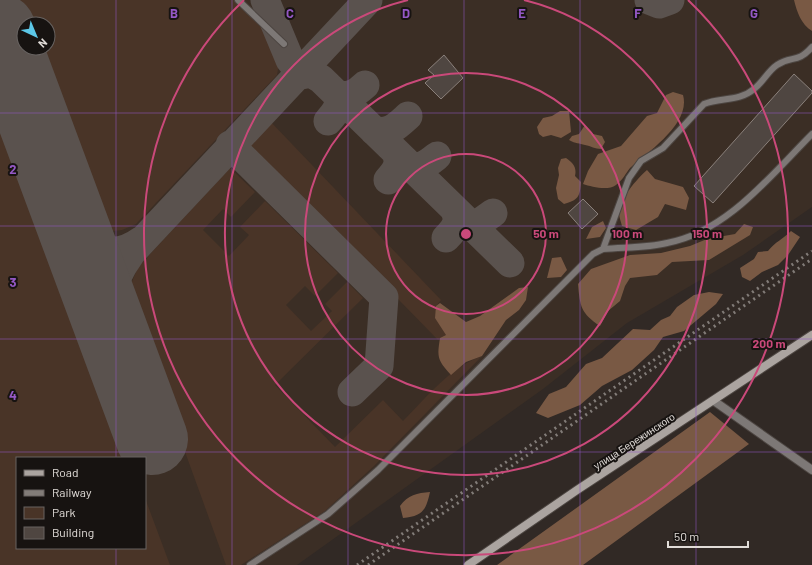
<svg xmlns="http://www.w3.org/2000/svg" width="812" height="565" font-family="Barlow,sans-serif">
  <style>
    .built { fill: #3b2e25; fill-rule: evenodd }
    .green { fill: #493427 }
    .forest { fill: #795944 }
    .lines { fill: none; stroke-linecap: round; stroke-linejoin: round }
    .taxiway { stroke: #5a524e; stroke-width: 29 }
    .runway { stroke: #5a524e; stroke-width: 72 }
    .building { fill: #4f4641; stroke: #8a807b }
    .service-casing { stroke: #4d4642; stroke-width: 8 }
    .minor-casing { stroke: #4d4642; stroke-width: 10 }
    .secondary-casing { stroke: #4d4642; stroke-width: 10 }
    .service { stroke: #7d7876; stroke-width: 6 }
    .minor { stroke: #7d7876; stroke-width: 8 }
    .secondary { stroke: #aba4a0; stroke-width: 8 }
    .rail { stroke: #827c78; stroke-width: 3; stroke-dasharray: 2 4; stroke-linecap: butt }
    .grid { fill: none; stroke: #9458c5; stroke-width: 1; stroke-opacity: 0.55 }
    .ring { fill: none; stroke: #ca497a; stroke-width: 2 }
    .labels { text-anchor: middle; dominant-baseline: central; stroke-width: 4; stroke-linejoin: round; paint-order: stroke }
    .street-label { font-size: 10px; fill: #e1dcd8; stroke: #171311 }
    .grid-label { font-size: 13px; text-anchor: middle; font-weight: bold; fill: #9458c5; stroke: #171311; stroke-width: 4; stroke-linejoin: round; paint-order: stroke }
    .centre { fill: #ca497a; stroke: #171311; stroke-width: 2 }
    .ring-label { font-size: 12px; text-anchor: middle; font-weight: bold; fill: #ca497a; stroke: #171311; stroke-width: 4; stroke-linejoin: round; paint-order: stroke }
  </style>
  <rect width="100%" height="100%" fill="#312925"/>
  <path class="built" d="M0 0H812V207L743 255 627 323 543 389 297 565H0ZM24 24H48V48H24ZM17 458H145V548H17Z"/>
  <path class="green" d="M19 0H234C258 22 285 38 277 75L136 224 122 230 113 231 100 222 36 48H48V24H28Z
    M0 105 130 458H17V548H145V498L170 565H0Z
    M269 120 441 300 436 306 446 335 438 340 247 144Z
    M230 168 255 192 231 217 223 209 203 230 229 256 249 235 240 227 265 201 338 273 315 296 305 286 286 305 311 331 332 311 325 304 347 282 363 298 275 385 335 447 383 400 403 421C427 397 450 367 482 356L374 466 325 511 241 565H226L130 300 131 284 138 267Z"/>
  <path class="forest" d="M794 0H812V31C801 24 797 12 794 0Z
    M673 92 683 95C691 123 649 151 630 168 626 173 622 181 616 185 608 191 592 187 583 184L588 171 598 154 621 146 647 116 657 113 666 95Z
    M560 111H569L571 132 561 138 551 135 543 137 539 134 537 127 543 118 552 116Z
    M585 125 593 134 602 136 605 142 601 149C595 149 591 146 585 145 579 143 576 144 569 140L572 136 579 134Z
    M566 158C573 163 577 167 575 176L581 182C580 197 578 200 564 204L558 199 556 188 559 175 558 168 561 159Z
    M647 170 655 179 683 187 689 198 686 210 665 204 658 217 636 230 622 226C621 222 619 217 619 213 619 199 637 179 647 170Z
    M603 221 606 228 600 237 586 239 592 227Z
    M744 224 753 227 750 235 709 260 672 262 657 275 630 278 625 286 620 301 608 311 600 326C581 313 580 307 578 284L591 269 630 255 661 253 690 246 707 239 735 234Z
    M791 231 800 237 788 255 778 265 762 272 750 281 742 277 740 268 754 259 758 252 768 251C775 242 783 239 791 231Z
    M561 257 567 270 561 277 547 278 552 258Z
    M528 287 526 300 519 310 506 320 482 356 466 362 451 375C437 360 437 357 440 338L446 335 435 318 436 306 440 303 466 322 480 316 519 288Z
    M709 292 723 294 716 304 684 331 663 337 654 350 632 370 602 386 580 405 548 418 536 413 549 394 566 387 586 364 602 358 633 329 650 330 661 320 670 316 677 307 694 295Z
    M710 412 749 444 583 565H497Z
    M430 492C426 510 423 516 403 518L400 506C408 495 417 493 430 492Z"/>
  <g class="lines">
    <path class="taxiway" d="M265 0 290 60 300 72
      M649 0 659 4 670 0
      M296 76 311 73 321 79 510 263
      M337 94C350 98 356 93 365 85
      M328 121C335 113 342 105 337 94
      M374 131C390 134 397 126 408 116
      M230 145 384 297 379 366 352 392
      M408 164C420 170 427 164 437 156
      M388 180C396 171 401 164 396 153
      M463 218 470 223H479L493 213
      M73 227C94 252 114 260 142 240
      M446 238C455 229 461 221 454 209
      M105 312C110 289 118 271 132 252L368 0"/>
    <path class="runway" d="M0 30 152 439"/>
  </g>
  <path class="building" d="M444 55 463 78 441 99 425 83 434 75 428 70Z
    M794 74 812 91V93L713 203 694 186Z
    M583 199 598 214 582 229 568 213Z"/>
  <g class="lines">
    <defs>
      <path id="service" d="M238 0 284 44
        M603 249C624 247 647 248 667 243 727 232 771 175 812 134
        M250 565 328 514 378 470 593 254 603 249 629 178 641 161 663 148 704 104C720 97 739 102 754 89 763 82 768 71 777 65 792 55 797 64 812 47"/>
      <path id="minor" d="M714 401 812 470"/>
      <path id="secondary" d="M468 565 577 490 812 335"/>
    </defs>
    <use href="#service" class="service-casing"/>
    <use href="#minor" class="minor-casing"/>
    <use href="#secondary" class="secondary-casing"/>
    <use href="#service" class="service"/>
    <use href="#minor" class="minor"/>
    <use href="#secondary" class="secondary"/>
    <path class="rail" d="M357 565 812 251
      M368 565 812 259"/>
  </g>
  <path class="grid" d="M116 0V458M232 0V565M348 0V565M464 0V565M580 0V565M696 0V565M0 113H812M0 226H812M0 339H812M0 452H812M116 548V565"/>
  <g class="ring">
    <circle cx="466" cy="234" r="80"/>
    <circle cx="466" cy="234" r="161"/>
    <path d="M524 0A241 241 0 1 1 408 0"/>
    <path d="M688 0A322 322 0 1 1 244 0"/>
  </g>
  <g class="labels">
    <g class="street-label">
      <text transform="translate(634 441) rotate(-33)">улица Бережинского</text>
    </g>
  </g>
  <g class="grid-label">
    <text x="174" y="18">B</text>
    <text x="290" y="18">C</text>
    <text x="406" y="18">D</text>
    <text x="522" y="18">E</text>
    <text x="638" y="18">F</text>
    <text x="754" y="18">G</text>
    <text x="13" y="174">2</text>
    <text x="13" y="287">3</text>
    <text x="13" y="400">4</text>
  </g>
  <circle cx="466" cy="234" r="6" class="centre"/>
  <g class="ring-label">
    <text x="546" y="238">50 m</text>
    <text x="627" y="238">100 m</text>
    <text x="707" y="238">150 m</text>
    <text x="769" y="348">200 m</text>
  </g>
  <rect x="16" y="457" width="130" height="92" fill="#171311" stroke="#686361"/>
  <rect x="24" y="470" width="20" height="6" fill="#aba4a0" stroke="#686361"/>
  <text x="52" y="477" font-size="12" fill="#e1dcd8">Road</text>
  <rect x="24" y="490" width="20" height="6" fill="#827c78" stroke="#686361"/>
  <text x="52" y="497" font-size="12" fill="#e1dcd8">Railway</text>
  <rect x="24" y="507" width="20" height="12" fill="#493427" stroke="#686361"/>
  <text x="52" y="517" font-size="12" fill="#e1dcd8">Park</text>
  <rect x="24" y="527" width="20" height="12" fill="#4f4641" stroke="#686361"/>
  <text x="52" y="537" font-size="12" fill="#e1dcd8">Building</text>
  <g transform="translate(36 36) rotate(136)"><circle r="19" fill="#171311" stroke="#686361"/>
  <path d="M0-3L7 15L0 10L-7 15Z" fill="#5cc7e7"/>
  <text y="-6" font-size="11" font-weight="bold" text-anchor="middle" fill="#e1dcd8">N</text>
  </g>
  <path d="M668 541v6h80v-6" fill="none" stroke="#e1dcd8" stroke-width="2"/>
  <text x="674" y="541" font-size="12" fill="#e1dcd8" stroke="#171311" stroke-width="3" paint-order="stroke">50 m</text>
</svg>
